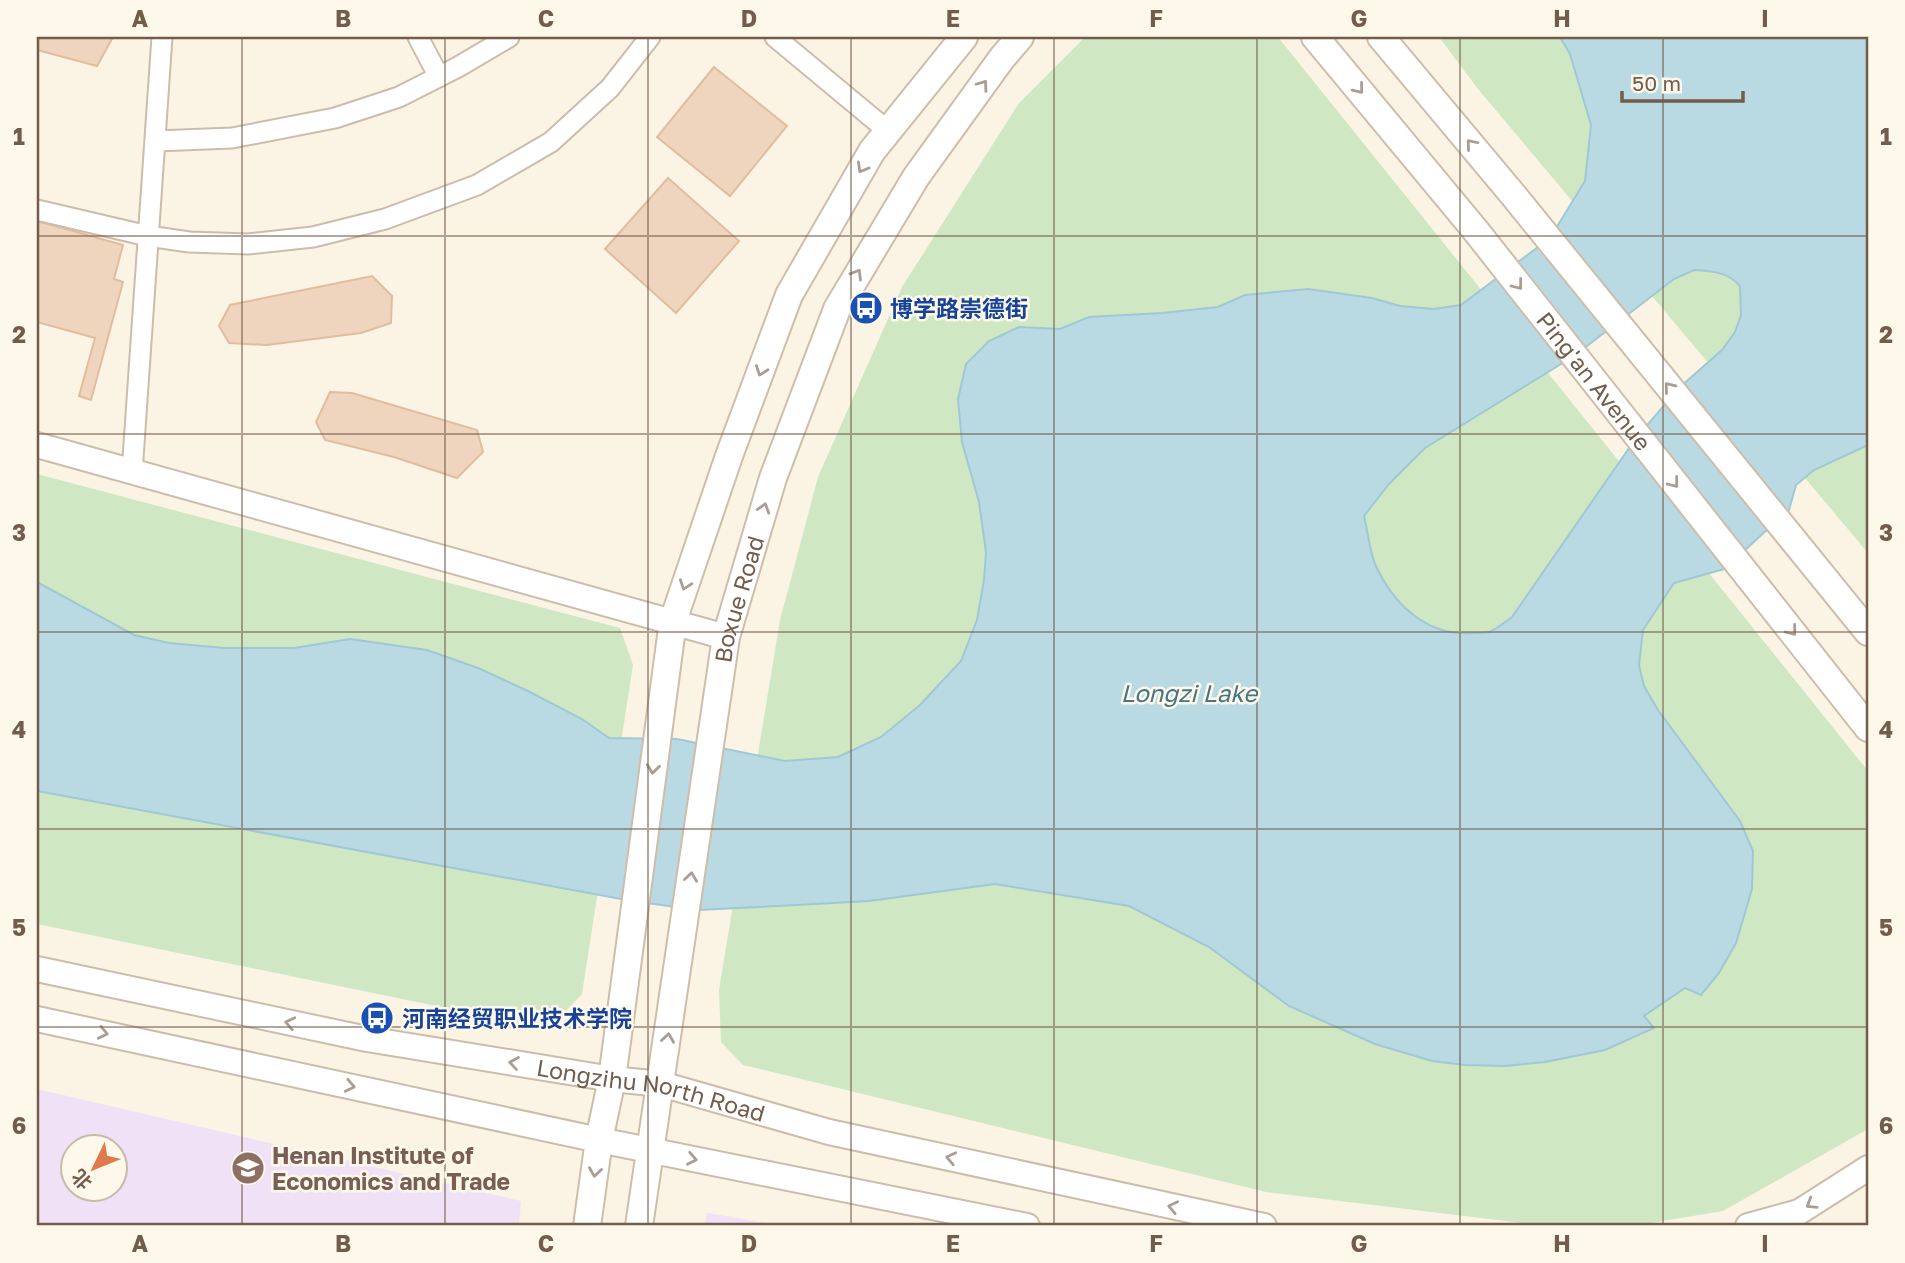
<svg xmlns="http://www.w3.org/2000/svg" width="1905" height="1263" font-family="'Golos Text','Noto Sans SC',sans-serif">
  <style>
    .education { fill: #f1e1f7; fill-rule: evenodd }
    .green { fill: #cfe8c3 }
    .water { fill: #b9dae3; stroke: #a0c8d4; stroke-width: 2; fill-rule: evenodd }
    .building { fill: #efd5bd; stroke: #e1bd9e; stroke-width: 2 }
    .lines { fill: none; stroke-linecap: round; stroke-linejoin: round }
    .minor-casing { stroke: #ccbcab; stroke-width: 23 }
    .tertiary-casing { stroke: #ccbcab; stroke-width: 28 }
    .secondary-casing { stroke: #cebda9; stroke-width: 30 }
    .minor { stroke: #fff; stroke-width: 19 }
    .tertiary { stroke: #fff; stroke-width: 24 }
    .secondary { stroke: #fff; stroke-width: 26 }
    .oneway { stroke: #aa9d93 }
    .grid { fill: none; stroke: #725c4b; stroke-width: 2; stroke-opacity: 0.55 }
    .labels { text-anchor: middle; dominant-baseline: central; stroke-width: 5; stroke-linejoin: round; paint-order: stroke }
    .transit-label { font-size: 23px; font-weight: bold; fill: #164399; stroke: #fef8ea; text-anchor: start }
    .street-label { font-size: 23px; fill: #725c4b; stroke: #fef8ea }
    .education-label { font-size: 23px; font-weight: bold; fill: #785e54; stroke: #fef8ea; text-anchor: start }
    .water-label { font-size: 24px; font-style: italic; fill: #467585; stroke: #fef8ea }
    .neatline { fill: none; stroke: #725c4b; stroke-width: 2.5 }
    .grid-label { font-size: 23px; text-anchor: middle; font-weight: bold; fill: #725c4b }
  </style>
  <rect width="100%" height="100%" fill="#fbf4e4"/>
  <path class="education" d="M37 1089 521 1201 519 1226H37ZM74 1148H116V1190H74Z
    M707 1213 785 1226H704Z"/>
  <path class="green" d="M1085 37H1278L1868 771V1129L1723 1211 1633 1226H1547L1266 1192 743 1065 721 1042 719 990 780 620 818 477 902 287 1019 103Z
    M1439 37H1868V553L1478 89Z
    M37 474 620 628 633 665 582 994 548 1029 37 924Z"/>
  <path class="water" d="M1560 37H1868V445L1814 470 1796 485 1789 510 1724 569 1674 583 1643 630 1639 665 1644 686 1658 710 1740 821 1753 851 1752 889 1736 943 1719 973 1701 995 1685 988 1644 1016 1654 1028 1605 1050 1545 1062 1505 1066 1465 1065 1432 1061 1375 1044 1289 1006 1209 947 1129 906 995 884 869 901 778 906 698 910 632 901 37 791V582L134 635 169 643 224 648H294L350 639 427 650 478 668 528 691 582 719 609 738 677 739 785 761 838 757 881 737 920 705 961 661 977 620 984 580 986 552 979 502 962 442 958 399 966 364 989 341 1019 327 1060 329 1089 317 1162 313 1218 307 1245 295 1308 289 1372 298 1400 306 1434 309 1461 305 1550 238 1585 181 1591 125 1570 54ZM1694 270C1712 271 1728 272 1740 286L1741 315 1735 332 1722 350 1679 388 1636 438 1512 617C1505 622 1497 629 1489 632 1485 633 1478 633 1473 633 1427 637 1393 604 1375 564 1369 549 1368 531 1364 516L1389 484 1425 448 1574 356 1674 279Z"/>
  <path class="building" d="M37 37H113L97 66 37 50Z
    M714 67 787 126 730 196 657 137Z
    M668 178 739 241 676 313 605 249Z
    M37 221 123 245 114 279 123 282 91 400 79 396 95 338 37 322Z
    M372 276 392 296 391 323 361 333 267 345 229 343 219 326 230 305Z
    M330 392 352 393 477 430 483 452 457 478 394 457 325 440 316 422Z"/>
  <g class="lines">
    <defs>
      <path id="minor" d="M418 37 439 77
        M775 37 888 131
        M156 141 232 138 335 118 399 97 458 67 509 37
        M37 210 148 236 189 242 248 244 313 237 385 219 477 185 551 142 610 88 650 37
        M132 473 162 37"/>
      <g id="tertiary">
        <path d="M37 445 726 637"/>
        <path id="s1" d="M37 969 367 1039 612 1079 661 1084 829 1132 1264 1226"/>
        <path d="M37 1019 599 1140 1027 1226"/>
        <path d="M1748 1226 1799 1212 1868 1168"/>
      </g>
      <g id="secondary">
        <path id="s2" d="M1315 37 1476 231 1868 728"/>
        <path d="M1381 37 1514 196 1868 632"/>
        <path d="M587 1226 599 1140 612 1079 673 621 729 456 789 295 872 151 964 37"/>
        <path id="s3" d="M639 1226 726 637 773 478 837 309 916 177 1002 58 1020 37"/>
      </g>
    </defs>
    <use href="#minor" class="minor-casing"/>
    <use href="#tertiary" class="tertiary-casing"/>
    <use href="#secondary" class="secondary-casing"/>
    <use href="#minor" class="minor"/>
    <use href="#tertiary" class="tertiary"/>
    <use href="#secondary" class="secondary"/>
  </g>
  <defs><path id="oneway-chevron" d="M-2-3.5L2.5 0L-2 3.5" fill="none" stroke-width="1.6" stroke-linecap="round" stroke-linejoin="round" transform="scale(1.75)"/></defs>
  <g class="oneway">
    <use href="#oneway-chevron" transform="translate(983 85) rotate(-54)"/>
    <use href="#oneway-chevron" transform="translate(1359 89) rotate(51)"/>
    <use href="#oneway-chevron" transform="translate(1471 144) rotate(-130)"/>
    <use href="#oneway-chevron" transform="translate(862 168) rotate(120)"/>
    <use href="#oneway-chevron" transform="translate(857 274) rotate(-59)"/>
    <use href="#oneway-chevron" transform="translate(1518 285) rotate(52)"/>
    <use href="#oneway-chevron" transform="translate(761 371) rotate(110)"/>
    <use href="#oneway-chevron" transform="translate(1669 387) rotate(-129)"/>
    <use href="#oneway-chevron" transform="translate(1674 483) rotate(52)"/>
    <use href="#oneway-chevron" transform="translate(764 508) rotate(-73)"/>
    <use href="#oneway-chevron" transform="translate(685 585) rotate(109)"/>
    <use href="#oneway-chevron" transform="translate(1792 631) rotate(52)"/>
    <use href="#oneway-chevron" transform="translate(653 769) rotate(97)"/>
    <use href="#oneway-chevron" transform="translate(691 877) rotate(-82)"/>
    <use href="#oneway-chevron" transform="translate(290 1023) rotate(-168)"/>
    <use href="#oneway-chevron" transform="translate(103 1033) rotate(12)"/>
    <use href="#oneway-chevron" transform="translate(668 1038) rotate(-82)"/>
    <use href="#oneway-chevron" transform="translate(514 1063) rotate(-171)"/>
    <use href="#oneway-chevron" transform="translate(350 1086) rotate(12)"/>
    <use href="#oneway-chevron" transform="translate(951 1158) rotate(-168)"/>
    <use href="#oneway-chevron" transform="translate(692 1159) rotate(11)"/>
    <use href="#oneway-chevron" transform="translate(595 1172) rotate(98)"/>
    <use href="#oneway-chevron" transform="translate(1811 1204) rotate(148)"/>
    <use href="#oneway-chevron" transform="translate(1173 1207) rotate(-168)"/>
  </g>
  <path class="grid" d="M242 37V1226M445 37V1226M648 37V1226M851 37V1226M1054 37V1226M1257 37V1226M1460 37V1226M1663 37V1226M37 236H1868M37 434H1868M37 632H1868M37 829H1868M37 1027H1868"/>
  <defs>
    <symbol id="bus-disc" viewBox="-11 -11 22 22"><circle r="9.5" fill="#1a4fb4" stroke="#fef8ea"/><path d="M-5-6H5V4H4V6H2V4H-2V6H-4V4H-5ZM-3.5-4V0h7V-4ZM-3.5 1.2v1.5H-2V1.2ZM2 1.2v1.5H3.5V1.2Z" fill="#fff"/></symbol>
    <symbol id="university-disc" viewBox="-11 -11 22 22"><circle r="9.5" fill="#8d6e63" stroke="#fef8ea"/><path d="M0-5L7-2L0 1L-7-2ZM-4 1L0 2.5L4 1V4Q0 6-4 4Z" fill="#fff"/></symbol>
  </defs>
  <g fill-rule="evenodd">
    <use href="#bus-disc" x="847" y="289" width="38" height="38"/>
    <use href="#bus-disc" x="358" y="999" width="38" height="38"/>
    <use href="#university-disc" x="229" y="1149" width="38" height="38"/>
  </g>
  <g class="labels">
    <g class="transit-label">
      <text x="890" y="308">博学路崇德街</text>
      <text x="402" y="1018">河南经贸职业技术学院</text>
    </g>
    <g class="street-label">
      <text stroke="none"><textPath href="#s2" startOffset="443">Ping'an Avenue</textPath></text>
      <text stroke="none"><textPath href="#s3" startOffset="635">Boxue Road</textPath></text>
      <text stroke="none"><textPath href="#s1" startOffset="626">Longzihu North Road</textPath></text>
    </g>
    <g class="education-label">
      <text x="272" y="1155">Henan Institute of<tspan x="272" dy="26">Economics and Trade</tspan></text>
    </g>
    <g class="water-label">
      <text x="1189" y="692">Longzi Lake</text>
    </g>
  </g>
  <rect width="1905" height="1263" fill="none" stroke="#fef8ea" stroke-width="77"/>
  <g transform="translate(94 1168) rotate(227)"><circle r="33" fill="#fef8ea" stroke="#c6baaa" stroke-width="2"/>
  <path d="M0-5L12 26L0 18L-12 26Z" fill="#df7a4f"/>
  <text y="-10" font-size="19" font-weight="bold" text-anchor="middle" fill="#725c4b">北</text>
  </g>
  <path d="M1622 91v10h121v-10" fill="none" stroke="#725c4b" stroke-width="3.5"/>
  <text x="1632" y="91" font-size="21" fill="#725c4b" stroke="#fef8ea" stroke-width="5" paint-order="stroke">50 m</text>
  <rect x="38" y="38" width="1829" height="1186" class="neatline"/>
  <g class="grid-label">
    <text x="140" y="27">A</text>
    <text x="343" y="27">B</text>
    <text x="546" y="27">C</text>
    <text x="749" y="27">D</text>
    <text x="953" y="27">E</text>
    <text x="1156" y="27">F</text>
    <text x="1359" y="27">G</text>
    <text x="1562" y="27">H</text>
    <text x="1765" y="27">I</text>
    <text x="19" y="145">1</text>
    <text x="1886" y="145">1</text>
    <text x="19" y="343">2</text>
    <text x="1886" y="343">2</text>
    <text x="19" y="541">3</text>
    <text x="1886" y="541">3</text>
    <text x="19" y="738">4</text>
    <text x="1886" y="738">4</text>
    <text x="19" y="936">5</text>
    <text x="1886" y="936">5</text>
    <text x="19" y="1134">6</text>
    <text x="1886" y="1134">6</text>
    <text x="140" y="1252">A</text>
    <text x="343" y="1252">B</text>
    <text x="546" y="1252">C</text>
    <text x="749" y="1252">D</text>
    <text x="953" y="1252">E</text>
    <text x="1156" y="1252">F</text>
    <text x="1359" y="1252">G</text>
    <text x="1562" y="1252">H</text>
    <text x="1765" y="1252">I</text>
  </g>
</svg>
